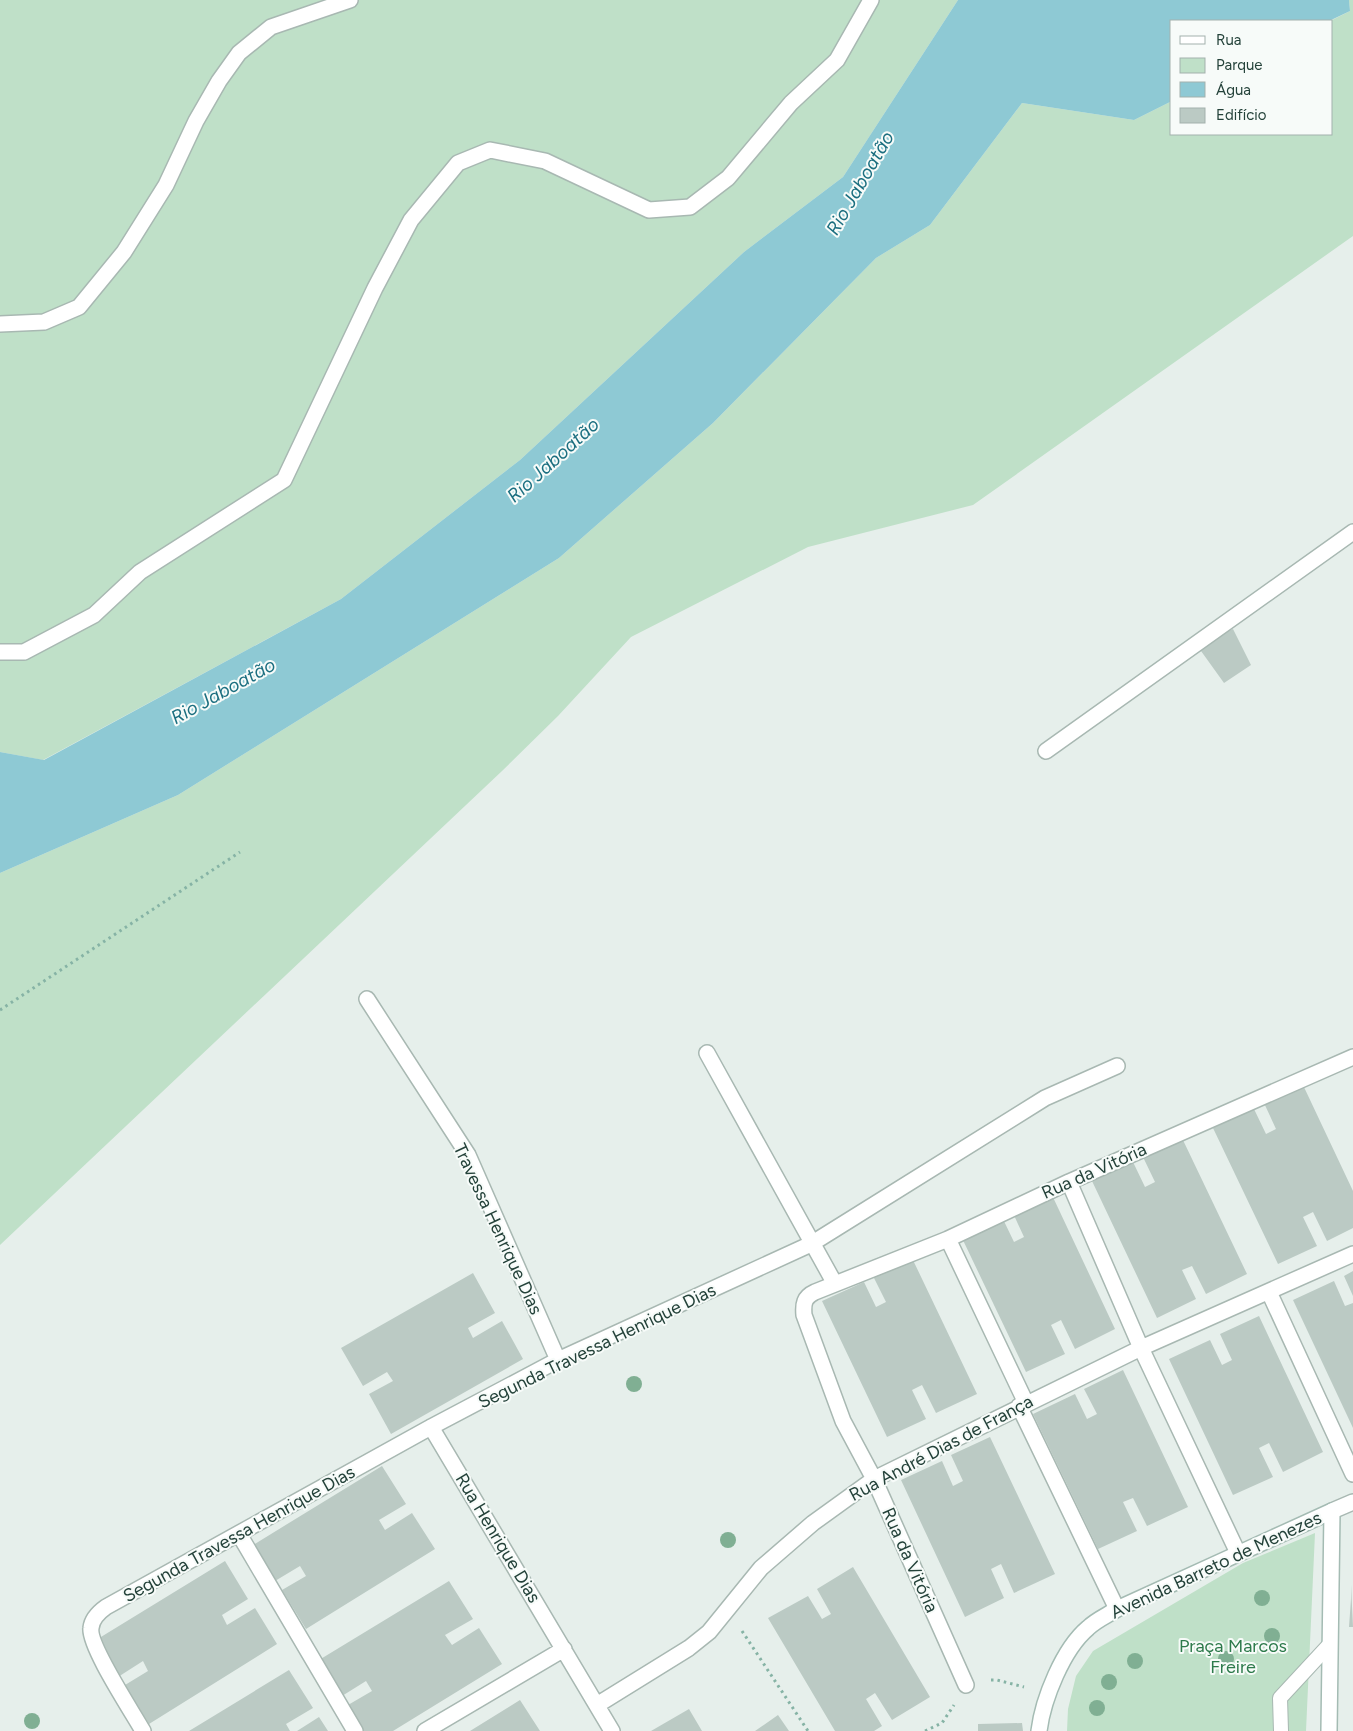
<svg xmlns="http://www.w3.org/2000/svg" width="1353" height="1731" font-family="Figtree,sans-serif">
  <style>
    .green { fill: #bfe0c8 }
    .water { fill: #8ec9d4 }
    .building { fill: #bbcac4 }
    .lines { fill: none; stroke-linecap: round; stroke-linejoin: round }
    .service-casing { stroke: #a8b8b2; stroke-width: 16 }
    .minor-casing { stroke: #a8b8b2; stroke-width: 18 }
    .secondary-casing { stroke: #a4bbb3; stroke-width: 18 }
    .path { stroke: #86b3a5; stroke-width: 3; stroke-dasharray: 2.5 4; stroke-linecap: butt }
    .service { stroke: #fff; stroke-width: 14 }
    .minor { stroke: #fff; stroke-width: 15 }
    .secondary { stroke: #fff; stroke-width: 15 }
    .tree { fill: #80af93 }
    .labels { text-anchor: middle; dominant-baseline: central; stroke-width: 4; stroke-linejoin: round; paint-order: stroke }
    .street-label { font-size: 18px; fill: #24423a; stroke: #f7fbf9 }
    .park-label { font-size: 18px; fill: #2d7a4b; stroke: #f7fbf9 }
    .water-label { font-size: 19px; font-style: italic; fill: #1c6f80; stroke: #f7fbf9 }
  </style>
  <rect width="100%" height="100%" fill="#e6efeb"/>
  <path class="green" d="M0 0H958L843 177 744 252 520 460 341 599 43 760 0 752Z
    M1349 0H1353V236L973 505 808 547 631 637 558 716 502 771 0 1245V873L178 795 559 558 713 423 876 258 930 225 1022 103 1134 120 1172 101V134H1332V21H1330L1350 11Z
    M1315 1533 1306 1731H1067L1068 1709 1076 1676 1093 1651 1243 1563Z"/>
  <path class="water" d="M958 0H1349L1350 11 1329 21H1172V101L1134 120 1022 103 930 225 876 258 713 423 559 558 178 795 0 873V752L44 760 341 599 520 460 744 252 843 177Z"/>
  <path class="building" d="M1233 629 1251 665 1224 683 1196 644Z
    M1303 1085 1353 1191V1228L1327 1241 1313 1212 1303 1217 1317 1246 1278 1264 1213 1128 1254 1109 1266 1134 1276 1129 1264 1103Z
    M1182 1138 1247 1274 1206 1294 1192 1266 1182 1270 1196 1299 1157 1318 1092 1181 1133 1162 1145 1187 1155 1182 1143 1157Z
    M1051 1193 1115 1329 1075 1349 1061 1320 1051 1325 1065 1354 1026 1372 961 1236 1002 1217 1014 1242 1024 1237 1012 1211Z
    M912 1258 977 1394 936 1413 922 1385 912 1390 926 1419 887 1437 822 1301 864 1282 876 1307 886 1302 873 1276Z
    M1353 1271V1296L1344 1276Z
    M473 1273 495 1313 468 1328 473 1338 502 1321 523 1359 391 1434 369 1394 393 1381 387 1372 363 1386 341 1348Z
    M1334 1281 1345 1306 1353 1303V1428L1293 1300Z
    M1259 1316 1323 1452 1283 1472 1269 1443 1259 1448 1273 1477 1233 1495 1169 1359 1210 1340 1222 1365 1232 1360 1220 1334Z
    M1123 1370 1188 1507 1147 1526 1133 1498 1123 1502 1137 1531 1098 1549 1033 1414 1075 1394 1087 1419 1097 1414 1084 1389Z
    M990 1437 1055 1574 1014 1593 1001 1564 991 1569 1004 1598 965 1617 901 1480 942 1461 953 1486 963 1481 951 1455Z
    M382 1466 406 1504 379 1520 385 1530 412 1513 435 1549 306 1629 282 1590 306 1576 300 1566 275 1581 253 1545Z
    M225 1561 248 1599 222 1615 227 1625 255 1608 277 1644 149 1724 125 1685 148 1671 143 1661 118 1677 96 1640Z
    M853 1567 930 1697 892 1720 875 1693 866 1699 882 1726 874 1731H835L768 1618 808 1596 822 1619 831 1614 817 1589Z
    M449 1581 473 1619 445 1635 452 1645 479 1628 502 1664 393 1731H364L348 1705 372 1691 366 1681 342 1696 319 1660Z
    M1351 1585 1353 1627H1349L1351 1599Z
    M289 1670 313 1708 286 1724 290 1731H189Z
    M520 1700 540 1731H470Z
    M689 1709 702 1731H651Z
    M778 1715 789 1731H755Z
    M319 1717 328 1731H297Z
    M1022 1723 1023 1731H978V1724Z"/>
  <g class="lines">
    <defs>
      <path id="service" d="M1281 1731 1280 1698 1330 1644"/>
      <path id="minor" d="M0 324 44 322 79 307 124 252 166 185 196 121 219 81 239 53 271 27 350 0
        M0 652H24L94 615 140 572 284 480 375 288 411 220 458 163 490 150 545 161 649 210 690 207 728 178 791 103 837 60 871 0
        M1046 751 1353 532
        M367 999 468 1155 558 1360
        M707 1053 835 1284
        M1069 1182 1141 1348 1238 1553
        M948 1239 1026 1403
        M1269 1292 1353 1474
        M1019 1406 1117 1609
        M431 1427 612 1731
        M1332 1511 1353 1502
        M239 1534 355 1731
        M966 1685 874 1479 843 1421 804 1315C803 1304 804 1297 815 1292L948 1239 1069 1182 1353 1057
        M597 1705 689 1648 709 1632 761 1568 813 1523 874 1479 1141 1348 1353 1254
        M143 1731C133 1713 88 1645 91 1628 92 1618 99 1612 106 1607L431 1427 558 1360 811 1244 1045 1098 1117 1066
        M425 1731 564 1649"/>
      <path id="secondary" d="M1039 1731C1043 1699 1063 1649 1088 1628 1096 1620 1108 1615 1117 1609L1332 1511 1329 1731"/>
    </defs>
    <use href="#service" class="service-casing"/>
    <use href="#minor" class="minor-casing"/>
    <use href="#secondary" class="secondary-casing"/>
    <path class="path" d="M0 1010 240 852
      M742 1631 808 1731
      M991 1680H997L1024 1687
      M925 1731 942 1723 954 1705"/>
    <use href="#service" class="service"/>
    <use href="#minor" class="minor"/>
    <use href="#secondary" class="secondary"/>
  </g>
  <g class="tree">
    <circle cx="634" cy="1384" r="8"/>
    <circle cx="728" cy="1540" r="8"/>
    <circle cx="1262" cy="1598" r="8"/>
    <circle cx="1272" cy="1636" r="8"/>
    <circle cx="1226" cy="1659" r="8"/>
    <circle cx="1135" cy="1661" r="8"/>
    <circle cx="1109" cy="1682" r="8"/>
    <circle cx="1097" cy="1708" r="8"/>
    <circle cx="32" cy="1721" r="8"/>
  </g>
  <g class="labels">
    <g class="street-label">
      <text transform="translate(1094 1171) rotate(-24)">Rua da Vitória</text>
      <text transform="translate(498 1229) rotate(65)">Travessa Henrique Dias</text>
      <text transform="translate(597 1346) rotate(-26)">Segunda Travessa Henrique Dias</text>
      <text transform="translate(941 1448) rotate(-28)">Rua André Dias de França</text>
      <text transform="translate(239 1534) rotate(-29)">Segunda Travessa Henrique Dias</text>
      <text transform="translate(498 1538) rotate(59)">Rua Henrique Dias</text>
      <text transform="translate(910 1560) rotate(66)">Rua da Vitória</text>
      <text transform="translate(1216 1565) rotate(-25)">Avenida Barreto de Menezes</text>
    </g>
    <g class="park-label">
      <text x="1233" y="1646">Praça Marcos<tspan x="1233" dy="21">Freire</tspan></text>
    </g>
    <g class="water-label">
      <text transform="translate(860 183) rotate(-60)">Rio Jaboatão</text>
      <text transform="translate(553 460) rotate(-42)">Rio Jaboatão</text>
      <text transform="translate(223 691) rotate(-29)">Rio Jaboatão</text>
    </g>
  </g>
  <rect x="1170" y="20" width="162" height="115" fill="#f7fbf9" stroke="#a3b1ad"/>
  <rect x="1180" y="36" width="25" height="8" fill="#ffffff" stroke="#a3b1ad"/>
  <text x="1216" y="45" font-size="15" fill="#24423a">Rua</text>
  <rect x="1180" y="58" width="25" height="15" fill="#bfe0c8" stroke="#a3b1ad"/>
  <text x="1216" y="70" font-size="15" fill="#24423a">Parque</text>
  <rect x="1180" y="82" width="25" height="15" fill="#8ec9d4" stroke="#a3b1ad"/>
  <text x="1216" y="95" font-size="15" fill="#24423a">Água</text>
  <rect x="1180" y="108" width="25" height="15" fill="#bbcac4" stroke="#a3b1ad"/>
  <text x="1216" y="120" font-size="15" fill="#24423a">Edifício</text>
</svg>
